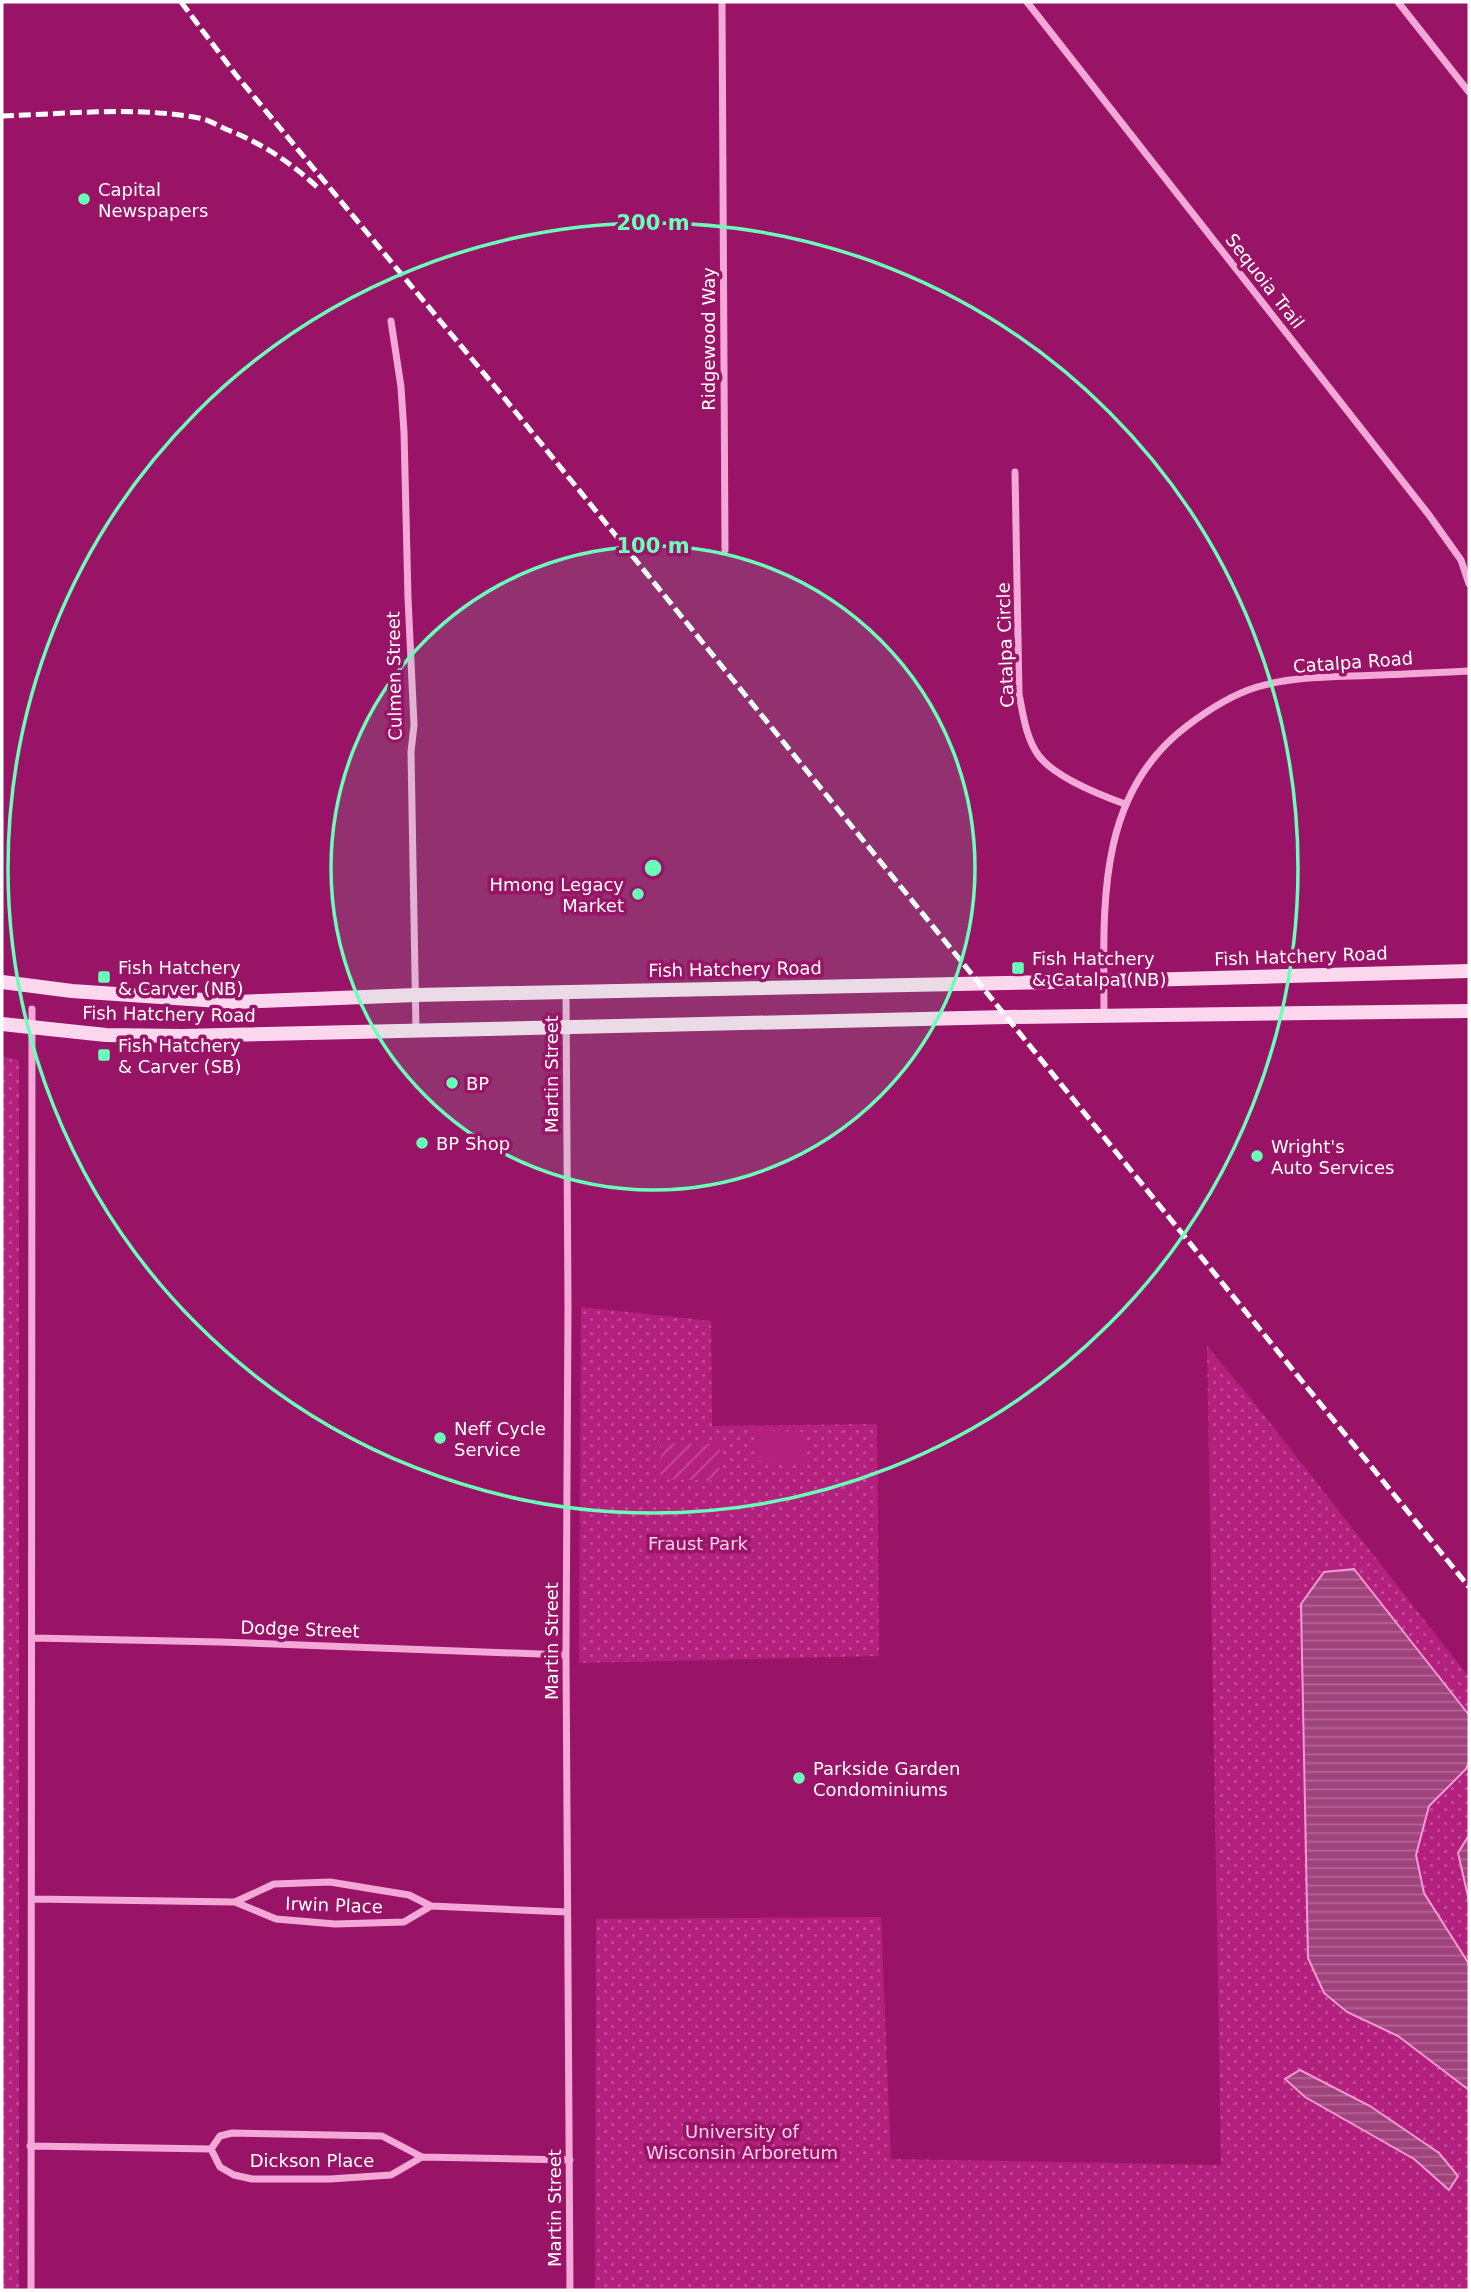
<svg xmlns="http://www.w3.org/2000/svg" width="1471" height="2292" font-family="'DejaVu Sans',sans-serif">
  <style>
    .park { fill: url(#park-dots) }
    .garden { fill: url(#garden-furrows) }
    .pitch { fill: #b4207d }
    .water { fill: url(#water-rules); stroke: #f59ad5; stroke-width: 2 }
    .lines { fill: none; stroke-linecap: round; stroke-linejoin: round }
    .street { stroke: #f3a8d7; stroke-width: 7 }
    .secondary { stroke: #fcd7ee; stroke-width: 14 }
    .rail { stroke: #fff; stroke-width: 5; stroke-dasharray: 12 5; stroke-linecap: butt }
    .ring { fill: none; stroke: #69ffb9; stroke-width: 3.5 }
    .poi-dot { fill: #69ffb9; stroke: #991466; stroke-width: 2.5 }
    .labels { text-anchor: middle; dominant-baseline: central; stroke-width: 7; stroke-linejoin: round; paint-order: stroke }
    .poi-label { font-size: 18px; fill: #fff; stroke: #991466; text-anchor: start }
    .street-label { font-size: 18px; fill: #fff; stroke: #991466 }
    .park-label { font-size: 18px; fill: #fdd0ec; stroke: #991466 }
    .centre { fill: #69ffb9; stroke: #991466; stroke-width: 3.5 }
    .ring-label { font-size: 21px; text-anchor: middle; font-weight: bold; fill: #69ffb9; stroke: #991466; stroke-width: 7; stroke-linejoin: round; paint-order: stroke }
  </style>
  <defs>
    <pattern id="park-dots" width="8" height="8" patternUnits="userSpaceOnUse" patternTransform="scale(1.75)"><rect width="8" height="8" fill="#b4207d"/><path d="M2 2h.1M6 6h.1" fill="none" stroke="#c34d97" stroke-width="1.8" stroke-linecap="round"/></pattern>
    <pattern id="garden-furrows" width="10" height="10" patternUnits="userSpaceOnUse" patternTransform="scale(1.75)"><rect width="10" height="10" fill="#b4207d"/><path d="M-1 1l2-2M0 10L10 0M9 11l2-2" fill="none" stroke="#c34d97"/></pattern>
    <pattern id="water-rules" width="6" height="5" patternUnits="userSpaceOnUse" patternTransform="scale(1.75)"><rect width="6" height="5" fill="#a0427b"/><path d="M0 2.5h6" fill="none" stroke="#b36895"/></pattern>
  </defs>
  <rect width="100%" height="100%" fill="#991466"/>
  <path class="park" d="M2 1056 19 1060V2290H2Z
    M581 1307 711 1321 712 1426 877 1424 879 1656 579 1663Z
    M1207 1346 1248 1395 1469 1677V2290H595L596 1919 881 1917 891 2159 1221 2165Z"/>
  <path class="garden" d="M661 1443 720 1444 719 1481 661 1479Z"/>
  <path class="pitch" d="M757 1430 804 1432 803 1462 755 1460Z"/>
  <path class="water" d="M1354 1569 1469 1715V1762L1466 1769 1429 1806 1416 1855 1424 1893 1469 1964V2090L1398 2036 1347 2012 1324 1993 1308 1958 1301 1604 1324 1572Z
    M1469 1835V1901L1458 1853Z
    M1300 2070 1370 2106 1439 2153 1458 2176 1449 2190 1414 2159 1305 2097 1285 2079Z"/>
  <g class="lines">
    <path class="street" d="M722 2 725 550
      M1027 2 1429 515 1461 560 1469 584
      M1398 2 1469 92
      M391 321 401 387 404 432 408 598 414 725 411 752 416 1030
      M1015 472 1019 694C1023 714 1026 739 1039 756 1056 778 1100 795 1125 804
      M566 992 568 1306 566 1655 570 2290
      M1104 1015C1104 911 1094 796 1187 726 1208 710 1231 695 1257 687 1287 678 1321 677 1352 676 1391 675 1430 673 1469 671
      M33 1638 220 1642 566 1655
      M33 1899 235 1902 276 1919 335 1924 404 1922 431 1906
      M235 1902 274 1884 330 1882 409 1895 431 1906 567 1912
      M30 2146 211 2149
      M211 2149 220 2136 232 2133 382 2136 422 2157 570 2160
      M211 2149 220 2167 234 2175 252 2179H330L391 2175 422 2157
      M31 2290 32 1009"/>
    <path class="secondary" d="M2 982 72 991 234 1002 416 995 1104 981 1469 971
      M2 1024 106 1035 182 1036 1007 1017 1469 1011"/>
    <path class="rail" d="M181 2 236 75 501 394 1469 1587
      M2 116C66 114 135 106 199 118 209 120 219 126 228 130 263 144 290 162 317 187"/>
  </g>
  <circle cx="653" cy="868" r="322" fill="#69ffb9" fill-opacity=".12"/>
  <g class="ring">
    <circle cx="653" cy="868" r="322"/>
    <circle cx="653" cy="868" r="645"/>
  </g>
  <g class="poi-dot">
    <circle cx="84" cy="199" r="7"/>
    <circle cx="638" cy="894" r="7"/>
    <rect x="1011" y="961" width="14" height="14" rx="3.5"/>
    <rect x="97" y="970" width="14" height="14" rx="3.5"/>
    <rect x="97" y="1048" width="14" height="14" rx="3.5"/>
    <circle cx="452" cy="1083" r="7"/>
    <circle cx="422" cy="1143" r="7"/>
    <circle cx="1257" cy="1156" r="7"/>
    <circle cx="440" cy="1438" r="7"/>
    <circle cx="799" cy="1778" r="7"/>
  </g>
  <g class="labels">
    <g class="poi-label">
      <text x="98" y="189">Capital<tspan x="98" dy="21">Newspapers</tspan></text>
      <text x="624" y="884" text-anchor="end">Hmong Legacy<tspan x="624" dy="21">Market</tspan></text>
      <text x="1032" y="958">Fish Hatchery<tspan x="1032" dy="21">&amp; Catalpa (NB)</tspan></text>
      <text x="118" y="967">Fish Hatchery<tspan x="118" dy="21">&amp; Carver (NB)</tspan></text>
      <text x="118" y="1045">Fish Hatchery<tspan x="118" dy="21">&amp; Carver (SB)</tspan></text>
      <text x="466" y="1083">BP</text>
      <text x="436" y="1143">BP Shop</text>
      <text x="1271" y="1146">Wright's<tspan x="1271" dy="21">Auto Services</tspan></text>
      <text x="454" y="1428">Neff Cycle<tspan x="454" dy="21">Service</tspan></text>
      <text x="813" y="1768">Parkside Garden<tspan x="813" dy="21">Condominiums</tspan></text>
    </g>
    <g class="street-label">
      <text transform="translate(1265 281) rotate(52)">Sequoia Trail</text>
      <text transform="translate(708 339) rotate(-90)">Ridgewood Way</text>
      <text transform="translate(1005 645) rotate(-92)">Catalpa Circle</text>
      <text transform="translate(1353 662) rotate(-4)">Catalpa Road</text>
      <text transform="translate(394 676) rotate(-91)">Culmen Street</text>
      <text transform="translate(1301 956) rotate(-2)">Fish Hatchery Road</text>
      <text transform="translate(735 969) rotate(-1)">Fish Hatchery Road</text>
      <text transform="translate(169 1014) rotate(1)">Fish Hatchery Road</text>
      <text transform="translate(551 1074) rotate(-90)">Martin Street</text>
      <text transform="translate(300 1629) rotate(2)">Dodge Street</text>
      <text transform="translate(551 1641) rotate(-90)">Martin Street</text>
      <text transform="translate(334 1905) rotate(2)">Irwin Place</text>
      <text x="312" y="2160">Dickson Place</text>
      <text transform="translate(554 2208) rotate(-90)">Martin Street</text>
    </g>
    <g class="park-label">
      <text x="698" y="1543">Fraust Park</text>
      <text x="742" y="2131">University of<tspan x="742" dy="21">Wisconsin Arboretum</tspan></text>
    </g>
  </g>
  <circle cx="653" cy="868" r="10" class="centre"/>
  <g class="ring-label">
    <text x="653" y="230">200 m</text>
    <text x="653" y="553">100 m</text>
  </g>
  <rect width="1471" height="2292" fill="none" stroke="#ffffff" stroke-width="7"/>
</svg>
